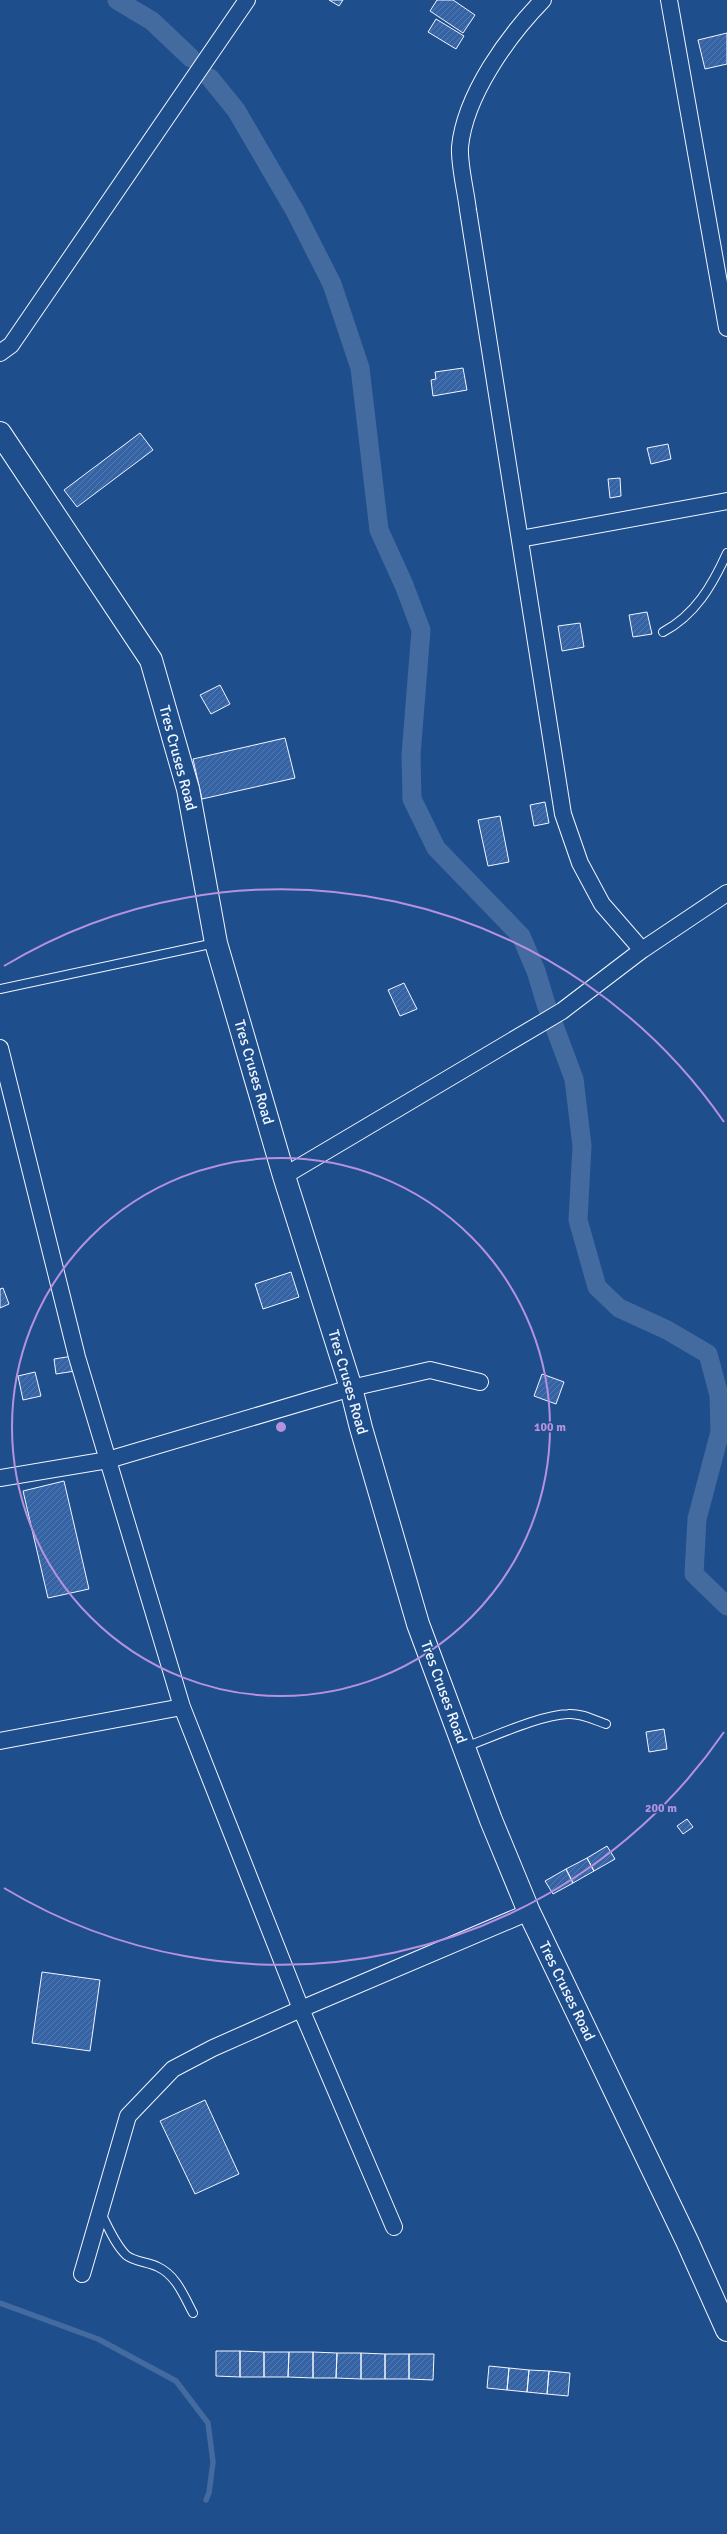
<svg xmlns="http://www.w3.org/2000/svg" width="727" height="2534" font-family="Signika,sans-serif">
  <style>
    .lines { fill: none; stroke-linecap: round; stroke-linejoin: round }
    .stream { stroke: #446ba0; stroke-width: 5.5 }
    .canal { stroke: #446ba0; stroke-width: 19 }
    .building { fill: url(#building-hatch); stroke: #f2f6ff }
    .service-casing { stroke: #f2f6ff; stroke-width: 10 }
    .minor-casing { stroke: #f2f6ff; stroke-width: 18 }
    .secondary-casing { stroke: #f2f6ff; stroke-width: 24 }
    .service { stroke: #1f4e8c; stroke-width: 8 }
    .minor { stroke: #1f4e8c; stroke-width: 16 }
    .secondary { stroke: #1f4e8c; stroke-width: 22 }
    .ring { fill: none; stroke: #b691df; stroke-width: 2 }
    .labels { text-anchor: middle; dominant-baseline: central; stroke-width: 3; stroke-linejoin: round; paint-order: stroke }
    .street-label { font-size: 15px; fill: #f2f6ff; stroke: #1f4e8c }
    .centre { fill: #b691df; stroke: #1f4e8c; stroke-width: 2 }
    .ring-label { font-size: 12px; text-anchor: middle; font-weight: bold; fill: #b691df; stroke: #1f4e8c; stroke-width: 3; stroke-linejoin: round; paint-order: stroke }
  </style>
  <defs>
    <pattern id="building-hatch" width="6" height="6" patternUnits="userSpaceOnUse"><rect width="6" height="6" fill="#3563a3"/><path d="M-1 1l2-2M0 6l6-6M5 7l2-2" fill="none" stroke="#537ab1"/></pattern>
  </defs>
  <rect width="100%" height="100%" fill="#1f4e8c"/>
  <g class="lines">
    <path class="stream" d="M0 2303 98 2339 176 2381 208 2423 213 2462 209 2493 206 2500"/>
    <path class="canal" d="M117 0 152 21 191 58
      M210 78 236 110 295 211 332 284 360 368 379 530 404 585 421 630 411 755 412 799 436 848 521 936 536 971 546 1004 574 1079 582 1146 578 1220 597 1287 619 1308 667 1330 708 1354 719 1395 720 1432 697 1519 694 1574 727 1606"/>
  </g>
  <path class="building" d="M329 0H343L339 6Z
    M437 0H453L475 15 463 33 430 11Z
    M436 19 464 36 456 49 428 32Z
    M727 33V64L705 69 698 40Z
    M463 368 467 390 433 396 431 380 436 379 435 372Z
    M140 433 153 450 77 507 64 490Z
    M668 444 671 459 651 464 647 448Z
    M620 478 621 496 610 498 608 479Z
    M647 612 652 634 633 637 629 615Z
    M580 623 584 647 562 651 558 626Z
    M220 685 230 704 211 714 200 695Z
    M285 738 295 778 202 799 193 759Z
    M545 802 549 823 534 826 530 805Z
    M500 816 509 862 488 866 478 820Z
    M404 983 417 1009 400 1016 388 990Z
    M291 1272 299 1297 263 1309 255 1284Z
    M3 1288 9 1304 0 1308V1289Z
    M73 1356 75 1371 56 1374 54 1359Z
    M35 1372 41 1396 23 1400 18 1376Z
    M542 1374 564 1382 556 1404 534 1396Z
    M64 1481 89 1589 48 1598 23 1491Z
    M664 1729 667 1749 649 1752 646 1732Z
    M687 1819 693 1827 683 1834 677 1826Z
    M607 1846 615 1859 594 1871 587 1858Z
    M587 1858 594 1871 573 1883 566 1869Z
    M566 1869 573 1883 553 1894 545 1881Z
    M42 1972 100 1980 90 2051 32 2043Z
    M205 2100 239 2174 195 2194 160 2121Z
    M216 2351H240V2377L216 2376Z
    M240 2351 264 2352V2377H240Z
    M264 2352H289L288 2377H264Z
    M289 2352H313V2378L288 2377Z
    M313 2352 337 2353 336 2378H313Z
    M337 2353H361V2379L336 2378Z
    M361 2353 385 2354V2379H361Z
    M385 2354H409V2379H385Z
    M409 2354H434L433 2380 409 2379Z
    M489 2366 509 2368 507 2390 487 2388Z
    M509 2368 529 2370 527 2392 507 2390Z
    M529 2370 549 2371 547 2394 527 2392Z
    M549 2371 570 2373 568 2396 547 2394Z"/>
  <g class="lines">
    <defs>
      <path id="service" d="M663 632C695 615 712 586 727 553
        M0 989 215 943
        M465 1747C493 1737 540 1715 568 1714 581 1713 594 1720 606 1724
        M101 2213C108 2227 115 2244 126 2255 134 2262 149 2262 158 2267 176 2275 184 2296 193 2313"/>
      <path id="minor" d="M543 0C508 36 465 95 460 147 459 165 466 192 468 210L563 814 580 863 602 904 642 950
        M669 0 727 328
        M0 353 11 345 247 0
        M520 539 727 501
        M0 1048 77 1357 182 1707 301 2009 394 2227
        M284 1176 562 1011 642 950 727 893
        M0 1478 108 1460 351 1388 430 1370 480 1382
        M0 1741 182 1707
        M82 2274 128 2116 173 2069 213 2048 301 2009 529 1912"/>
      <path id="secondary" d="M0 433 151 660 188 789 216 943 284 1176 351 1388 361 1428 418 1624 491 1820 529 1912 687 2241 727 2330"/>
    </defs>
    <use href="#service" class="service-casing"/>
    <use href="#minor" class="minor-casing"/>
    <use href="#secondary" class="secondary-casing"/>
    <use href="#service" class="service"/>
    <use href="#minor" class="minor"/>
    <use href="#secondary" class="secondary"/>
  </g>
  <g class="ring">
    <circle cx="281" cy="1427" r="269"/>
    <path d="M724 1732A538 538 0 0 1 4 1888M4 966A538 538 0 0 1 724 1122"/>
  </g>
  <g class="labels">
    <g class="street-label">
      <text transform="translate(178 758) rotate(75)">Tres Cruses Road</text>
      <text transform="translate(254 1072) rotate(74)">Tres Cruses Road</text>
      <text transform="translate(348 1382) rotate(74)">Tres Cruses Road</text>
      <text transform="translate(444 1692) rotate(70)">Tres Cruses Road</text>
      <text transform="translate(567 1991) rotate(64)">Tres Cruses Road</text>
    </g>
  </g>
  <circle cx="281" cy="1427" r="6" class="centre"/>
  <g class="ring-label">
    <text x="550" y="1431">100 m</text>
    <text x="661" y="1812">200 m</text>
  </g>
</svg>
